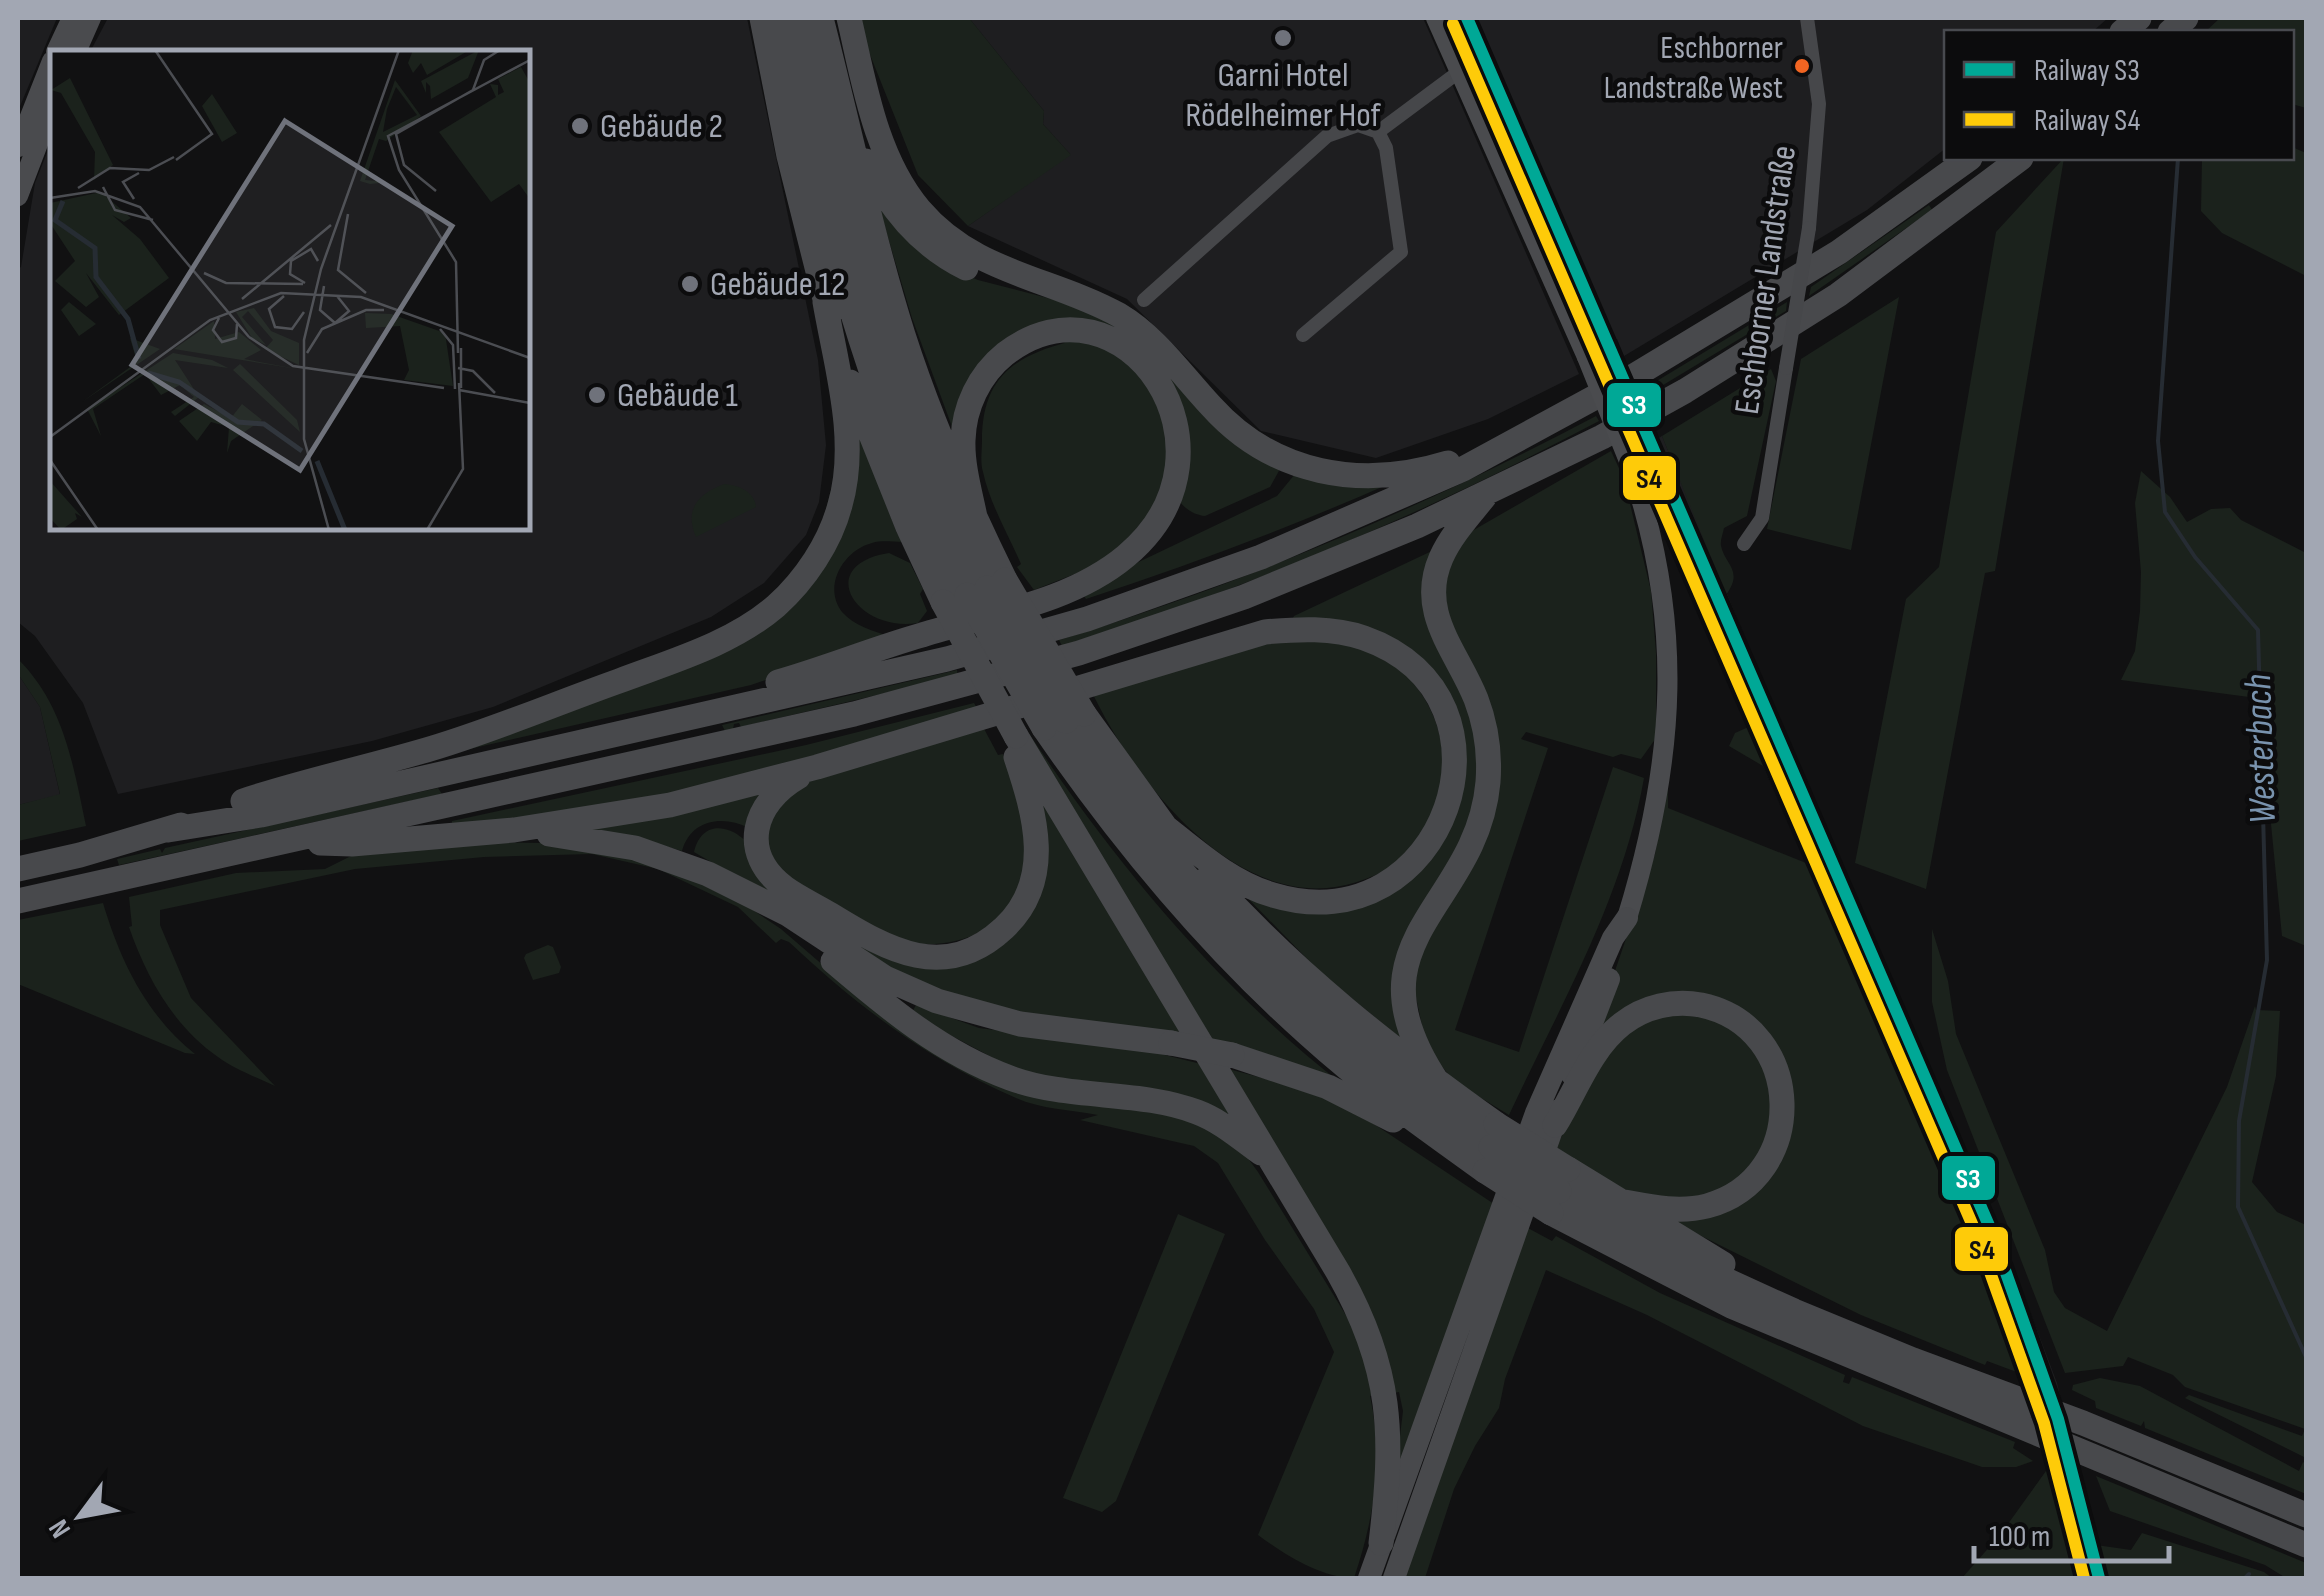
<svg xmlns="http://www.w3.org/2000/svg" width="2324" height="1596" font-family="'Sofia Sans Condensed',sans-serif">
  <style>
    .built { fill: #1e1e20 }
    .green { fill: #1b221c }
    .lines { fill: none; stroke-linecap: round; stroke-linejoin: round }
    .stream { stroke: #262c33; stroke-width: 4 }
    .minor { stroke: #46474a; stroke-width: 14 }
    .secondary { stroke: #4a4b4e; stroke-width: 20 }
    .trunk { stroke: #48494c; stroke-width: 22 }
    .motorway { stroke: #48494c; stroke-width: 25 }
    .minor-bridge { stroke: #46474a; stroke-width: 14 }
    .secondary-bridge { stroke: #4a4b4e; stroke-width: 20 }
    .motorway-bridge { stroke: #48494c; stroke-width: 25 }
    .rail-1-casing { stroke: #0c0c0d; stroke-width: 20 }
    .rail-2-casing { stroke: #0c0c0d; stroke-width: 20 }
    .rail-1 { stroke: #00a896; stroke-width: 12 }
    .rail-2 { stroke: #fecb09; stroke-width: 12 }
    .poi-dot { fill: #6f727b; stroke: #0c0c0d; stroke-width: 4 }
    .bus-dot { fill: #f26522; stroke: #0c0c0d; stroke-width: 4 }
    .labels { text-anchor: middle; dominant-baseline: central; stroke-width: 9; stroke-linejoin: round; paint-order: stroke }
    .bus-label { font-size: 32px; fill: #a2a7b3; stroke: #0c0c0d; text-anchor: end }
    .poi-label { font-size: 35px; fill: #a2a7b3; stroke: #0c0c0d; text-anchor: start }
    .street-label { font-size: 35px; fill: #a2a7b3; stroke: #0c0c0d }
    .water-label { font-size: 38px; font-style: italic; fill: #7993ae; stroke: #0c0c0d }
    .inset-river { fill: none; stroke: #262c33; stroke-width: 5 }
    .inset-road { fill: none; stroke: #4b4d52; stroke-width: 2.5 }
    .view { fill: #6f727b; fill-opacity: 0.15; stroke: #6f727b; stroke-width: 5 }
    .inset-edge { fill: none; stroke: #a2a7b3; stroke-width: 5 }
    .line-badge { stroke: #0c0c0d; stroke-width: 4 }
    .badge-label { font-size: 28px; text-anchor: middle; font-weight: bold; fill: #fff }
    .pale-badge-label { font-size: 28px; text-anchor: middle; font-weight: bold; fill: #111 }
  </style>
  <rect width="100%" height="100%" fill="#111112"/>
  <path class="built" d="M18 18H57L18 111Z
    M108 18H747L818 360 826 445 819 502 806 535 764 583 711 617 493 707 372 741 118 794 83 703 35 636 18 622V269L21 267 35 183 52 140V528H528V52H90Z
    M969 18H1423L1579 374 1488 419 1376 458 1261 431 1127 299 968 226 1070 154 1043 124 1044 111Z
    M1449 18H2108L2092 32H1946V148L1867 210 1624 356 1617 339 1595 351Z
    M1662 436 1803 778 2006 1248 2057 1383 2103 1578H2084L2058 1470 2030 1377 1974 1221 1641 449Z
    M18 674 40 707 60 795 18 805Z"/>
  <path class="green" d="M860 18H969L1044 111 1043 124 1071 155 968 226 918 175 865 42Z
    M2220 18H2306V108L2292 104V32H2205Z
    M2292 147 2306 153V276L2222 233 2201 211 2202 158H2292Z
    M2064 158 1995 571 1985 573 1926 889 1855 863 1906 599 1939 567 1996 232Z
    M878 204 957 271 978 280 1067 303 1113 320 1280 469 1270 487 1205 516C1193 515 1182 507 1177 497L1183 477 1139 348 1018 339 958 443 912 318Z
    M1929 205 1932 210 1809 296 1811 287Z
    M1899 297 1851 550 1767 529 1801 359Z
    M1787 302 1786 311 1640 399 1637 393Z
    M1068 342 1098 345 1124 356 1160 397 1170 460 1161 495 1142 527 1095 566 1034 590 1017 567 1021 564C1008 534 990 504 983 472 980 462 982 451 982 441 982 380 1011 357 1068 342Z
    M1771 369 1776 381 1747 516 1724 528C1723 534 1720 540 1721 546 1725 565 1744 570 1726 595L1662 436Z
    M851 415 897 533 903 542C893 542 882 540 872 543 844 550 822 586 842 612 854 626 874 631 891 637L751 685 439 756 628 683 807 580Z
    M1596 416 1599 421C1486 481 1370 535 1250 581 1189 605 1125 625 1062 646L1059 640C1245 583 1424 507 1596 416Z
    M1611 451 1624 479 1651 591 1656 653V738L1641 759 1621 754 1613 757 1526 732 1521 739 1548 748 1455 1030 1519 1052 1613 767 1644 778C1623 898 1560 1006 1509 1115L1455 1082 1427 1049 1411 974 1496 790 1438 591 1465 535Z
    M1642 451 1974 1221 2030 1377 1987 1361 1985 1365 1861 1315 1671 1221 1741 1201 1791 1098 1709 999 1591 1041 1655 854 1668 783V808L1806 863 1763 766 1729 746 1735 733 1753 725 1740 694 1731 690 1676 546 1655 509 1638 454Z
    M2141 471 2170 497 2187 522 2211 509 2230 508 2241 520 2306 553V946L2282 936 2266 773 2263 687 2249 697 2121 680 2135 651 2140 611 2141 572 2135 503Z
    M1295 474 1391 483C1291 527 1190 565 1086 599L1080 590 1277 496Z
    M724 484C739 485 755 492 756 507L696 537C684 509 698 494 724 484Z
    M1434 550 1429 572 1480 734 1474 821 1418 919 1404 1041 1321 973 1231 881 1344 908 1451 822 1437 683 1292 620 1294 616Z
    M889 553 910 563 923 589 920 594 927 611 918 623C856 633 813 565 889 553Z
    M1299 639C1313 640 1330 639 1344 642 1357 646 1396 665 1405 674 1443 712 1453 765 1432 813 1428 822 1425 834 1420 841 1405 861 1380 875 1357 882 1240 920 1133 780 1091 690L1238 648Z
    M18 659C64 705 73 764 86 826L18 841V805L60 794 40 707 18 674Z
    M957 670 958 676 741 727 739 723 734 724 733 729 725 731 722 725Z
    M974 703 978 710 662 802 452 828V821L806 745Z
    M982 725 998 755 1003 754 1007 764C1013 788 1027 823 1027 846 1027 931 951 960 880 936 853 927 802 888 776 871L763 830 766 816 807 779Z
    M1028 732C1115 863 1218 987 1342 1084L1204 1039 1022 734Z
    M438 788 442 794 119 865 117 859 160 849 162 853 165 848Z
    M1034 789 1183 1034 1078 1026 934 993 694 852C704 810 748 831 757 859L917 963 1018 921Z
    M764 793 749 828C723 815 691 819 682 851L636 838 584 830Z
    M469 842 543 843 628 854 683 875 750 908 781 929 853 991 1073 1103 1160 1113 1198 1122 1247 1157 1258 1172 1355 1330 1376 1394 1370 1396C1384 1459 1374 1519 1354 1578 1321 1578 1285 1555 1258 1535L1334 1352 1314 1309 1265 1240 1218 1163 1194 1146 1080 1120 1098 1115C1072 1110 1040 1109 1016 1098 930 1061 857 1006 789 942L781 939 776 943 738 907 658 869 592 854 484 857 355 869 160 910V925L191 998 275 1086C256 1077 234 1069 218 1057 173 1026 146 976 129 927L132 926 129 897 236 873 325 869 359 852Z
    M103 903C120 960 146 1015 195 1054L185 1053 18 984V920Z
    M1932 929 1948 981 1956 1034 2045 1250 2054 1292 2065 1308 2107 1331 2227 1087 2255 1006 2256 1010 2280 1011 2276 1076 2252 1182 2277 1212 2306 1225V1458L2185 1398 2189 1395 2302 1436 2305 1429 2185 1387 2173 1375 2128 1357 2123 1366 2065 1373 1947 1070 1932 1002Z
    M548 945 553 947 561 967 559 973 533 980 524 958 526 954Z
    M916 1005 979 1028 1164 1052 1165 1055 1201 1064 1240 1130 1027 1076 911 1014Z
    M1663 1013 1721 1019 1761 1052 1778 1114 1748 1175 1703 1201 1633 1193 1608 1182 1556 1147 1609 1044Z
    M1221 1067 1308 1090 1371 1122 1494 1204 1393 1494 1403 1411 1399 1392 1394 1393Z
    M1178 1214 1225 1234 1116 1501 1102 1512 1063 1498Z
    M1526 1227 1552 1241 1556 1236 1660 1293 1845 1375 1843 1382 1849 1384 1852 1377 2015 1442 2013 1448 2033 1461 2016 1467H1982L1863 1426 1647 1315 1546 1270 1505 1379 1499 1408 1475 1446 1454 1489 1425 1578H1405Z
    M2100 1378 2140 1386 2299 1471 2303 1462 2306 1464V1494L2145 1428 2144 1421 2141 1426 2096 1408 2095 1401 2072 1390 2073 1385Z
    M2051 1464 2058 1470 2084 1578H1962L2000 1535Z
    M2096 1476 2306 1563V1578H2286L2265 1565 2110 1511Z
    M2142 1533 2264 1572 2272 1578H2103L2096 1545 2131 1550Z"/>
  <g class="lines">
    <path class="stream" d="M2178 158 2158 441 2165 512 2195 557 2258 630 2267 960 2239 1121 2238 1207 2306 1357
      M2245 1578 2249 1574"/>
    <path class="minor" d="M1807 18 1819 104 1809 228
      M1144 300 1327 136 1358 125 1378 132 1460 71
      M1303 335 1401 252 1386 148 1378 132
      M1744 544 1762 518 1786 368"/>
    <path class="secondary" d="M1436 18 1587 357
      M56 52 72 18
      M76 52 91 18
      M18 147 52 61
      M18 196 52 107
      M1627 918C1676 758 1685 621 1629 461"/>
    <path class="trunk" d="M1572 1075 1609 979
      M1369 1578 1536 1113 1613 938 1627 918
      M1394 1578 1559 1110"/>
    <path class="motorway" d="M762 18 789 156 829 315
      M803 18C835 160 866 306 921 442 941 492 965 540 987 588
      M821 18C848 123 870 230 903 335 930 419 966 501 1005 580
      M849 18C864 82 875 156 919 209 974 274 1050 277 1119 315 1156 337 1182 375 1211 406 1273 475 1361 490 1448 463
      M781 27C813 177 850 328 908 470 926 513 947 554 967 595
      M2122 32 2139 18
      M2170 32 2186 18
      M866 161C889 207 919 245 966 268
      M850 382 908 527 943 602
      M778 682C827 668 873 649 922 635 989 614 1070 603 1126 556 1253 450 1123 263 1005 354 979 375 964 407 963 440 962 467 971 496 976 522
      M1084 714 1169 832
      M1066 721C1182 890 1322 1031 1491 1147
      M1044 728C1121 840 1207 944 1309 1035 1364 1085 1425 1128 1485 1171
      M1016 736 1338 1272C1393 1369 1394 1435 1381 1543
      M798 777C753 803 738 853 785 888 799 898 816 906 831 915 888 950 945 983 1004 928 1055 880 1035 814 1016 757
      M243 801C306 780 370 767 433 748 496 729 557 703 619 681 672 661 732 644 776 606 805 580 830 543 840 505 859 440 836 366 825 302
      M168 830 261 815 947 659 1087 619 1261 557 1463 469 1634 376 1839 252 1970 158
      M549 834 635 848 708 874 788 914 885 978 937 1001 1020 1024 1171 1043
      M320 843 352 844 514 830 670 805 817 767 1265 632C1298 629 1332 627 1364 638 1532 697 1445 947 1273 895 1231 883 1197 852 1164 826
      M18 869 80 855 181 825
      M1208 877C1294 973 1392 1050 1496 1124
      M18 901 854 714 1079 653 1244 597 1417 526 1602 437 1685 391 1838 295 2021 158
      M833 961C888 1008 942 1053 1010 1078 1070 1100 1140 1090 1197 1112 1221 1121 1240 1138 1261 1153
      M1232 1055 1328 1087 1393 1120
      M1438 1083C1341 939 1477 909 1488 782 1490 755 1486 725 1476 699 1457 651 1417 613 1441 558 1451 535 1470 515 1485 496
      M1555 1125C1576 1091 1590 1049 1622 1024 1645 1006 1674 1000 1701 1005 1806 1027 1810 1178 1707 1206 1679 1213 1651 1207 1624 1202
      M1568 1169 1723 1264
      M1559 1191 1682 1260 1794 1311 1913 1360 2083 1423 2306 1515
      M1551 1213 1731 1306 2306 1545"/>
    <path class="minor-bridge" d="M1786 368 1809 228"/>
    <path class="secondary-bridge" d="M1587 357 1629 461"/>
    <path class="motorway-bridge" d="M1005 580 1084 714
      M987 588 1066 721
      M967 595 1044 728
      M943 602 1016 736
      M1171 1043 1232 1055
      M1496 1124 1568 1169
      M1491 1147 1559 1191
      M1485 1171 1551 1213"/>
    <defs>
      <path id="rail-1" d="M1467 18 1990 1228 2058 1419 2099 1578"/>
      <path id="rail-2" d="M1453 24 1976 1233 2044 1423 2084 1578"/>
    </defs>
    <use href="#rail-1" class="rail-1-casing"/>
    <use href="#rail-2" class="rail-2-casing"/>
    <use href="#rail-1" class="rail-1"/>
    <use href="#rail-2" class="rail-2"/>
  </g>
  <g class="poi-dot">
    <circle cx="1283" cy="38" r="10"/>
    <circle cx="580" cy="126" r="10"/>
    <circle cx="690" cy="284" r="10"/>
    <circle cx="597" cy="395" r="10"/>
  </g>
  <circle class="bus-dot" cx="1802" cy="66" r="9"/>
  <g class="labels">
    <g class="bus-label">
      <text x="1783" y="48">Eschborner<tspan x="1783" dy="40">Landstraße West</tspan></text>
    </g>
    <g class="poi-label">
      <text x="1283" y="75" text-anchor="middle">Garni Hotel<tspan x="1283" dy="40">Rödelheimer Hof</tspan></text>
      <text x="600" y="126">Gebäude 2</text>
      <text x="710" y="284">Gebäude 12</text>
      <text x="617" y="395">Gebäude 1</text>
    </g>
    <g class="street-label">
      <text transform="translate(1766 280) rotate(-82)">Eschborner Landstraße</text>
    </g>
    <g class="water-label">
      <text transform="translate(2261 749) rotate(-92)">Westerbach</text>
    </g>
  </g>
  <g transform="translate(50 50)">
    <rect width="480" height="480" fill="#111112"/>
    <path d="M363 0H415L416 2 377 25 371 13 363 23 358 13ZM429 0 418 28 381 49 380 36 376 32V43L371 31ZM471 17 480 33V149L469 134 441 152 389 82 446 47 440 34 448 35V45L454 42 448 29ZM20 28 63 115 44 130 45 102 11 43 1 40ZM345 30 371 66 336 91 329 89 315 130 338 132 320 134 310 131ZM346 37 367 65 333 82 337 59ZM162 44 187 83 172 92 152 56ZM51 142 81 168 74 172 62 165 90 189 119 228 69 265 36 223 49 247 36 257 5 231 25 211 0 173V153ZM19 252 46 274 29 286 11 260ZM204 258 221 281 249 293V315L215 299 223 290 198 261 192 267 216 295 202 288 186 262ZM315 263 341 264 395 283 403 336 354 330 359 320 350 276 316 278ZM164 271 165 289 189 282 211 300 194 309 247 319 124 299ZM80 288 110 299 32 352 87 312ZM123 303 162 310 178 318 125 310 149 347 125 366 121 362 144 347 130 335 111 345 95 324 43 359 51 386 37 359ZM190 314 247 370 250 382 183 320ZM154 354 181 368 192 354 212 370 181 391 177 403 179 377 161 372 147 391 129 371ZM0 431 32 467 25 463 27 469 11 480 0 468Z" fill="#1b221c" fill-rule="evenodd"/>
    <path class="inset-river" d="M13 151 5 170 45 198 46 227 78 269 89 309M98 323 129 332 188 372 214 374 252 401M267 411 295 480"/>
    <path class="inset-road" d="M105 0 162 84 126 110M53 137 65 160 103 170M28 138 60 118 99 120 124 107M386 141 354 115 346 84 423 40 434 10 450 0M0 148 45 141 90 157 199 287M84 149 73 132 89 123M298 164 288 220 316 243M154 223 176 233 253 234M255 233 240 224 241 211 261 199 268 211M274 236 270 260 285 273 299 261 287 246M234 246 219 259 225 277 242 279 254 262M192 249 281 175M169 268 163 280 172 292 186 288 187 274M390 279 403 295 405 339M199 287 243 316 394 338M411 298V338M257 303 272 279 316 260H334M408 303 406 212 349 120 338 86 480 10M408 318 423 321 445 343M409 340 480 353M0 387 160 270 231 243 311 247 480 308M0 410 48 480M279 480 254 389V290L271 219 349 0M377 480 413 419 409 333"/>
    <path class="view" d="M235 71 402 176 250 420 82 315Z"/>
    <rect width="480" height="480" class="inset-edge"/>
  </g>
  <g class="line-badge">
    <rect x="1605" y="381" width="58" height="48" rx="10" fill="#00a896"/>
    <rect x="1621" y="454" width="57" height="48" rx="10" fill="#fecb09"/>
    <rect x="1940" y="1154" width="57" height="48" rx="10" fill="#00a896"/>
    <rect x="1953" y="1225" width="57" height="48" rx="10" fill="#fecb09"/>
  </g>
  <g class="badge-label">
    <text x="1634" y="414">S3</text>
    <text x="1968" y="1188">S3</text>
  </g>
  <g class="pale-badge-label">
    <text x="1649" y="488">S4</text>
    <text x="1982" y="1259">S4</text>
  </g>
  <rect width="2324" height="1596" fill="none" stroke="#a2a7b3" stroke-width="40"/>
  <rect x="1944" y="30" width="350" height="130" fill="#0c0c0d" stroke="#484a4f" stroke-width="2.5"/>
  <rect x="1964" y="62" width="50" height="15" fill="#00a896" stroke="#484a4f" stroke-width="2.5"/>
  <text x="2034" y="80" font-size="30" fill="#a2a7b3">Railway S3</text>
  <rect x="1964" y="112" width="50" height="15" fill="#fecb09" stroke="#484a4f" stroke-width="2.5"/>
  <text x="2034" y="130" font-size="30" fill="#a2a7b3">Railway S4</text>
  <g transform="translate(80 1516) rotate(238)" stroke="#0c0c0d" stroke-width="8" paint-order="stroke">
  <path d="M0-8L18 38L0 25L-18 38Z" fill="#a2a7b3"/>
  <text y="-15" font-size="28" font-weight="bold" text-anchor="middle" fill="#a2a7b3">N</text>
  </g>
  <path d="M1974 1546v15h195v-15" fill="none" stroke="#a2a7b3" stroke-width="5"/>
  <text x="1989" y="1546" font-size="30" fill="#a2a7b3" stroke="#0c0c0d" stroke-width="8" paint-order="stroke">100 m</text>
</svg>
